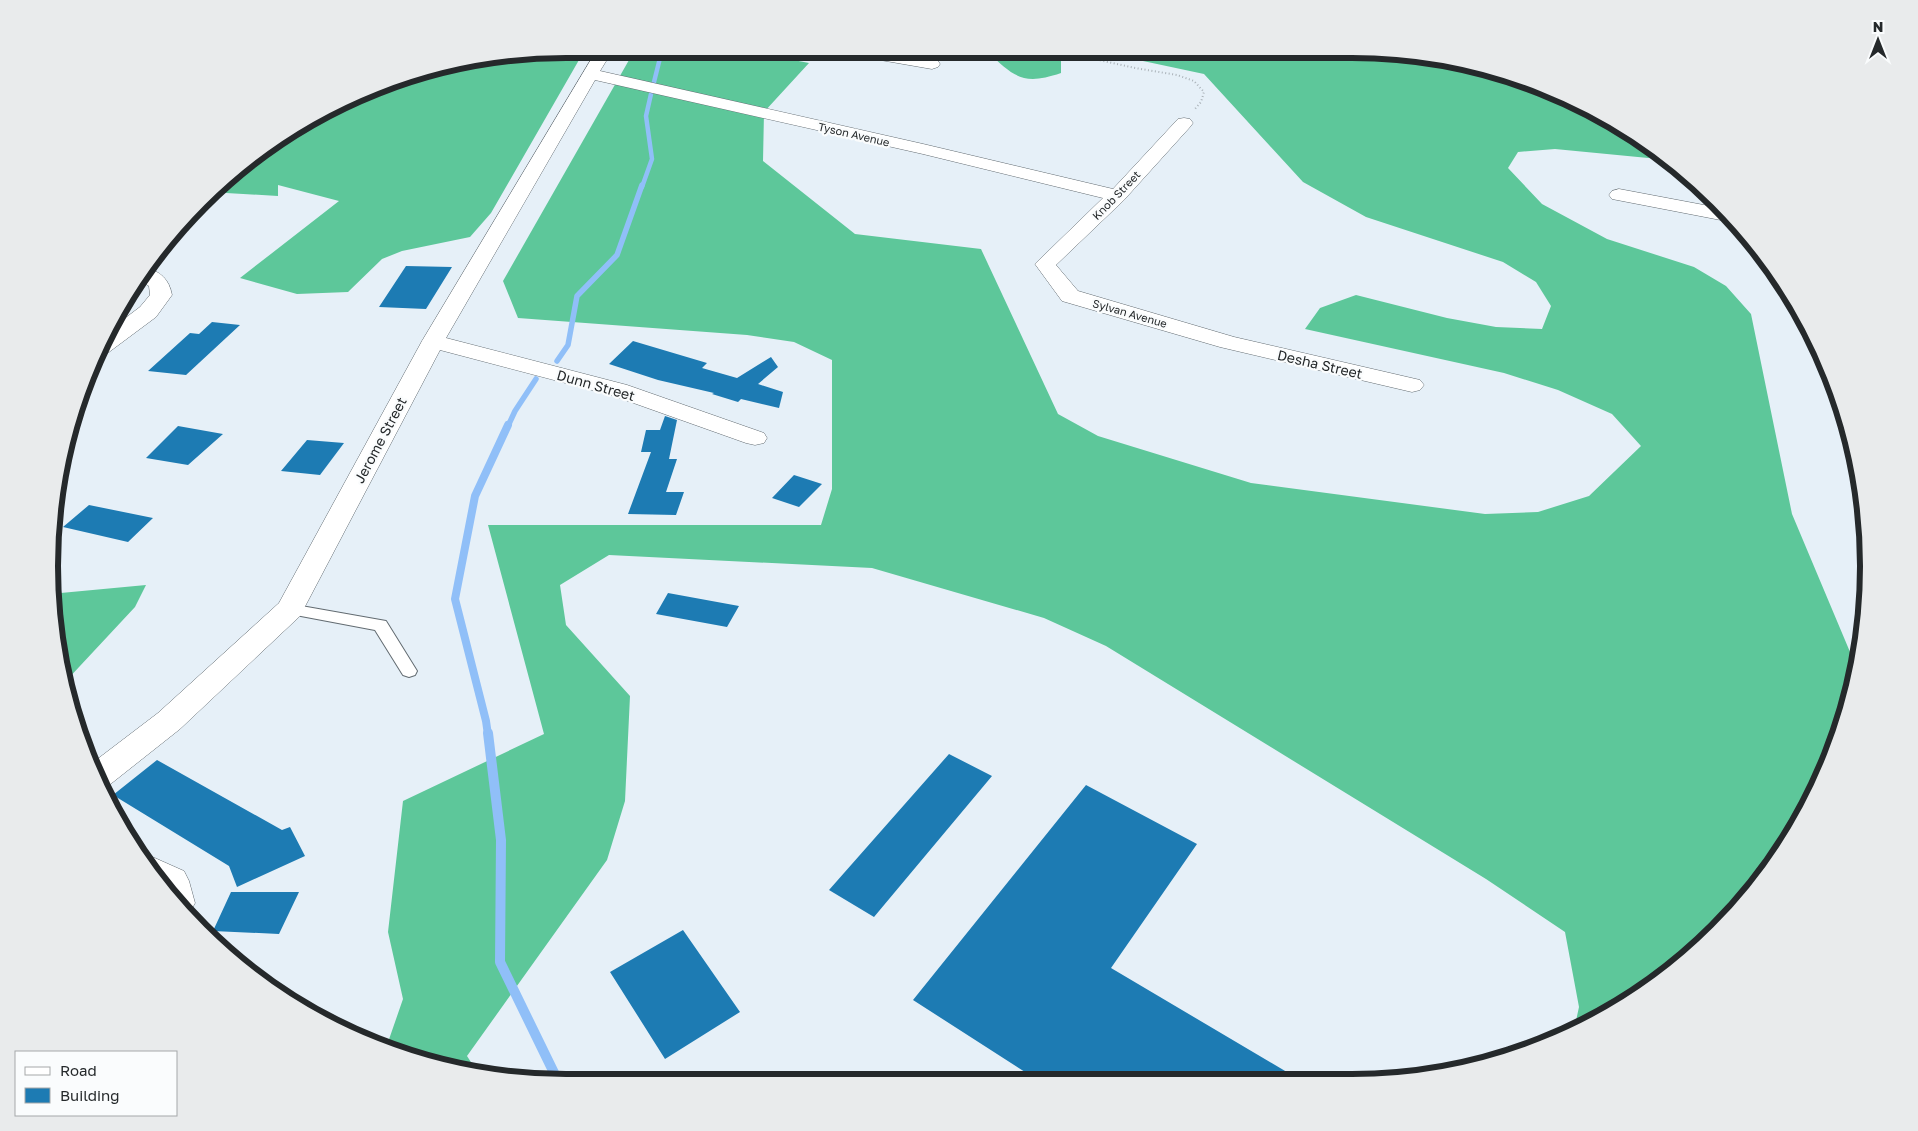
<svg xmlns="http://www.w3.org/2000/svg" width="1918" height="1131" font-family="'Golos Text',sans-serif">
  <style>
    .forest { fill: #5dc79a }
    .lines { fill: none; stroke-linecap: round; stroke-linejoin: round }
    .stream-far3 { stroke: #90bff8; stroke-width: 4.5 }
    .stream-far2 { stroke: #90bff8; stroke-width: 5.5 }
    .stream-far1 { stroke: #90bff8; stroke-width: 8 }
    .stream { stroke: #90bff8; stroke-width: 10 }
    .building { fill: #1d7bb3 }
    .service-casing { stroke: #626b71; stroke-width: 2 }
    .minor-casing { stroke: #626b71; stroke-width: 1 }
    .tertiary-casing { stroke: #626b71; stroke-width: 1 }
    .path { stroke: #aab2b8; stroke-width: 2; stroke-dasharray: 1 2.5; stroke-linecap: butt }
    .service { fill: #fff; fill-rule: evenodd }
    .minor { fill: #fff; fill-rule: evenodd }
    .tertiary { fill: #fff; fill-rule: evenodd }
    .labels { text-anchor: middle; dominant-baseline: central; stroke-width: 4.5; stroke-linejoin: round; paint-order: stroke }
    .far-street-label { font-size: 11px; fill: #25292b; stroke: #fafcfd }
    .street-label { font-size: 14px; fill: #25292b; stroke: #fafcfd }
    .rim { fill: none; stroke: #25292b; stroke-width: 6 }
  </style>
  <rect width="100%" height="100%" fill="#e6f0f8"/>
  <path class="forest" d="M1387 50 1518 76 1639 136 1669 160 1555 149 1518 152 1508 168 1542 204 1607 239 1694 267 1726 286 1751 314 1792 514 1858 671 1830 763 1782 852 1718 931 1611 1013 1574 1030 1579 1007 1565 932 1486 879 1106 646 1044 618 872 568 609 555 560 585 566 625 630 696 625 801 607 860 467 1056 476 1070 399 1055 386 1048 403 999 388 932 403 801 544 734 488 525H821L832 489V360L794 342 747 335 518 318 503 281 633 53 751 52 809 63 764 112 763 161 855 234 981 249 1058 414 1098 436 1251 483 1485 514 1538 512 1589 496 1641 446 1612 414 1558 390 1504 373 1305 329 1320 308 1356 295 1447 318 1496 327 1542 329 1551 306 1536 282 1503 262 1366 217 1303 182 1204 74 1096 51Z
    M987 51H1061V73C1023 86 1014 77 987 51Z
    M498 53H583L491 213 470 237 402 251 382 259 348 292 297 294 240 278 339 201 278 185V196L209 192 251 155 337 102 400 76Z
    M136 279 139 285 128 309 107 328Z
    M146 585 135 607 66 681 50 594Z"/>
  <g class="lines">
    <path class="stream-far3" d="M652 53 660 58 654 82
      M642 187 652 159 646 116 651 94"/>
    <path class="stream-far2" d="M557 361 568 345 577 296 617 255 642 185
      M508 426 515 411 536 379"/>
    <path class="stream-far1" d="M488 735 486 721 455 599 475 496 508 425"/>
    <path class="stream" d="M488 733 501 840 500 962 558 1081"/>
  </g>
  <path class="building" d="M406 266 452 267 426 309 379 307Z
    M212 322 240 325 186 375 148 371 190 333 199 334Z
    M633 341 707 363 702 368 737 378 771 357 778 367 758 384 783 392 779 408 741 399 738 402 712 394 714 393 658 380 609 364Z
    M665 416 677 420 669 459H677L666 492H684L676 515 628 514 651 452H641L646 430H660Z
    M178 426 223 434 188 465 146 458Z
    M307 440 344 443 320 475 281 471Z
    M794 475 822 484 799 507 772 498Z
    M89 505 153 518 128 542 63 527Z
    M668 593 739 606 727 627 656 614Z
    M949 754 992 776 874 917 829 890Z
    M157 760 282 830 290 827 305 856 237 887 229 866 113 795Z
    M1086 785 1197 844 1111 968 1302 1081H1039L913 1000Z
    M231 892H299L279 934 213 931Z
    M683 930 740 1012 665 1059 610 972Z"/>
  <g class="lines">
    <defs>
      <path id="service" d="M290 604 386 621 417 671 415 675 409 677 403 675 375 630 285 613 282 609 285 605Z"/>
      <path id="minor" d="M855 52H889L932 59 938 61 940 64 938 67 932 69 863 57 857 55Z
        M595 53H611L600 71 923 144 1113 189 1178 119 1184 118 1190 119 1193 123 1190 127 1124 200 1056 265 1078 291 1234 337 1420 380 1424 385 1420 390 1412 392 1220 347 1062 301 1035 264 1103 198 923 154 595 80 446 338 627 385 764 433 767 438 764 443 755 445 746 443 611 395 440 350 300 616 180 729 108 786 102 788 91 764 158 713 279 603 422 341Z
        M1619 189 1725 209 1735 221 1731 222 1612 199 1609 195 1612 191Z
        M148 855 184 871 189 881 195 903 189 914H188L156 880 140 857Z"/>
      <path id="tertiary" d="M145 267C161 272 169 279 172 295L156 317 105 355 95 356 103 335 140 307 150 295 149 286 136 278Z"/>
    </defs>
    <use href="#service" class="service-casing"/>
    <use href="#minor" class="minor-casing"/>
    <use href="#tertiary" class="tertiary-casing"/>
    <path class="path" d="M1059 51 1135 68 1177 75 1194 81 1204 92 1201 102 1194 110"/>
    <use href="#service" class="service"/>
    <use href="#minor" class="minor"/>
    <use href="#tertiary" class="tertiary"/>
  </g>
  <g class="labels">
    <g class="far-street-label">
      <text transform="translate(854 134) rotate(13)">Tyson Avenue</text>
      <text transform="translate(1116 195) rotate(-46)">Knob Street</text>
      <text transform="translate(1130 313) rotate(16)">Sylvan Avenue</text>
    </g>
    <g class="street-label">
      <text transform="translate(1320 364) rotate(13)">Desha Street</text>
      <text transform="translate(596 385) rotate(16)">Dunn Street</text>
      <text transform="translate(380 440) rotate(-62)">Jerome Street</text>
    </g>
  </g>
  <path d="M0 0H1918V1131H0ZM566 58H1352A508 508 0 0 1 1860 566V566A508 508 0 0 1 1352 1074H566A508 508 0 0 1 58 566V566A508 508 0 0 1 566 58Z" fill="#e9ebec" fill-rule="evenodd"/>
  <path class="rim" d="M566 58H1352A508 508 0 0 1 1860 566V566A508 508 0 0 1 1352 1074H566A508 508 0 0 1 58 566V566A508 508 0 0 1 566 58Z"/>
  <rect x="15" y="1051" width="162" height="65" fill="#fafcfd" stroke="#a5a8a9"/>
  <rect x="25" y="1067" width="25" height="8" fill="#ffffff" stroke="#a5a8a9"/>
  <text x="60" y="1076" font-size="15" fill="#25292b">Road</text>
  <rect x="25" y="1088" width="25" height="15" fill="#1d7bb3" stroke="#a5a8a9"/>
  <text x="60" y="1101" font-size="15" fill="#25292b">Building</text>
  <g transform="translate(1878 40)" stroke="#fafcfd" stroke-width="4" paint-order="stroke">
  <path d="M0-4L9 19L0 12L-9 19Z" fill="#25292b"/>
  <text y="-8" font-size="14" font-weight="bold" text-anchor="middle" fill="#25292b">N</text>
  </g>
</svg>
